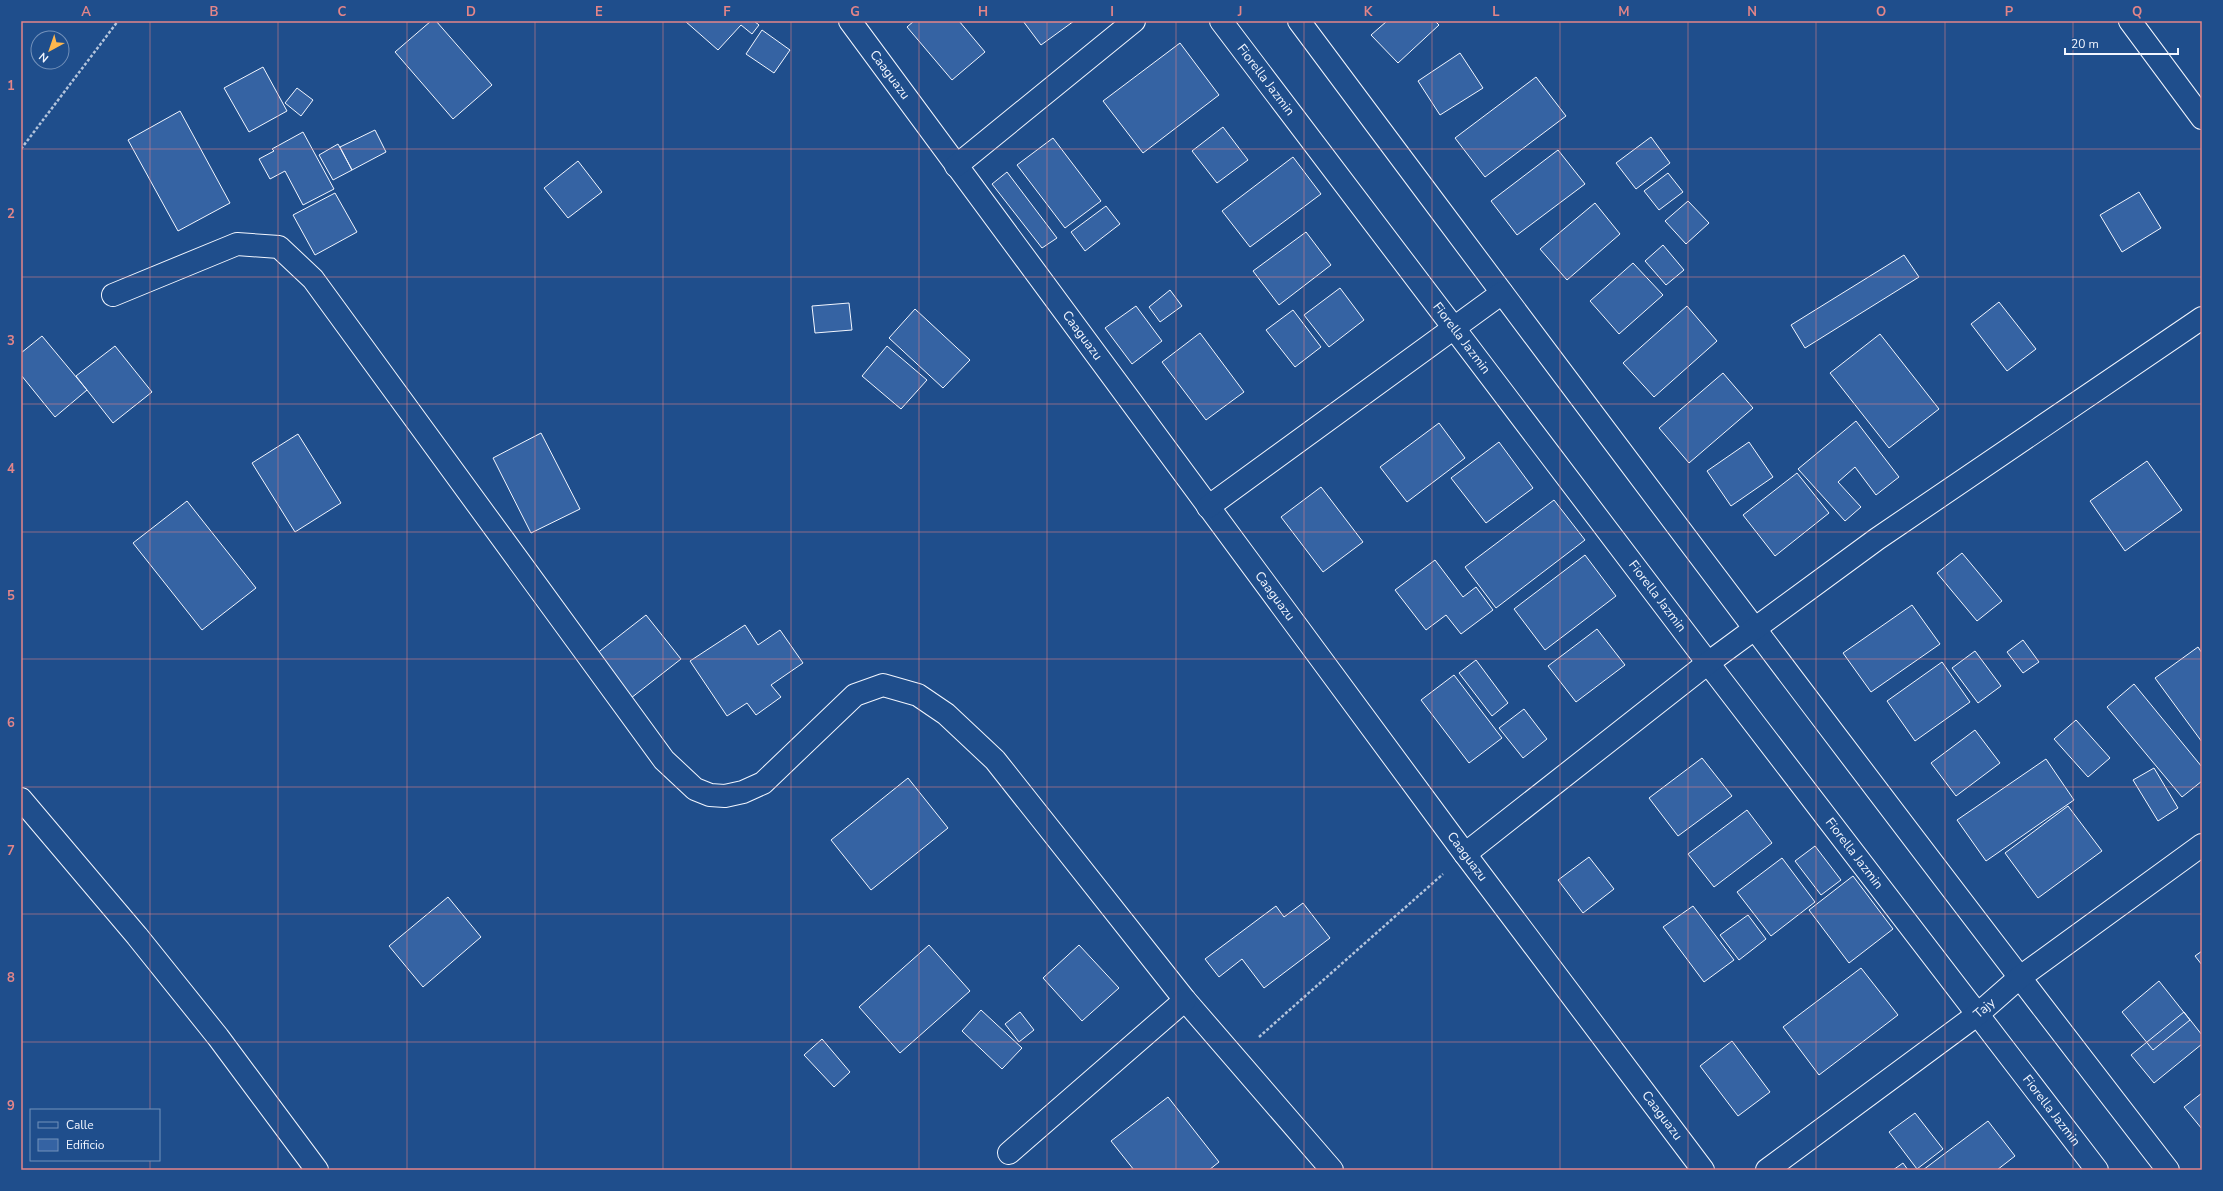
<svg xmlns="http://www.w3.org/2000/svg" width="2223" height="1191" font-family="'Nunito Sans',sans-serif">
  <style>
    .building { fill: #3563a3; stroke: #f2f6ff }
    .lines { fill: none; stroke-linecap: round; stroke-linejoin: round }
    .minor-casing { stroke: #f2f6ff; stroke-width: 24 }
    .path { stroke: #b3c4dc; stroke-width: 2.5; stroke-dasharray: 3 2; stroke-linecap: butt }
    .minor { stroke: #1f4e8c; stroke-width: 22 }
    .grid { fill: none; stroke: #e38589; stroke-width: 1; stroke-opacity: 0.55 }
    .labels { text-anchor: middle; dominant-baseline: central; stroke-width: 3; stroke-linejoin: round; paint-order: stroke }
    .street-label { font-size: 13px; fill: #f2f6ff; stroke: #1f4e8c }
    .neatline { fill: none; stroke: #e38589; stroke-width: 1.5 }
    .grid-label { font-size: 13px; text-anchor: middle; font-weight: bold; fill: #e38589 }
  </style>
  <rect width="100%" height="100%" fill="#1f4e8c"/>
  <path class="building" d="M431 21H436L492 85 453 119 395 52Z
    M685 21H754L759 25 752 34 741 25 718 50Z
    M914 21H959L985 52 952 80 907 27Z
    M1023 21H1074L1041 45Z
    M1387 21H1435L1439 25 1398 63 1371 35Z
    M762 30 790 50 774 73 746 54Z
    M1180 43 1219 95 1143 153 1103 101Z
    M1460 53 1483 88 1440 115 1418 81Z
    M263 67 287 111 249 132 224 88Z
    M1536 77 1566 116 1485 177 1455 138Z
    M297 88 313 100 301 116 285 103Z
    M180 111 230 203 178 231 128 140Z
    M1223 127 1248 160 1217 183 1192 151Z
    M375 130 386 152 352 170 340 147Z
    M303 132 334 189 303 205 285 171 270 179 259 159 274 151 272 149Z
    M1651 137 1670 163 1636 189 1616 163Z
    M1053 138 1101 201 1065 228 1017 165Z
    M338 144 352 170 333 180 319 155Z
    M1558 150 1585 184 1517 235 1491 201Z
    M1293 157 1321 194 1250 247 1222 211Z
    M578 161 602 192 568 218 544 188Z
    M1007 172 1057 238 1042 248 992 184Z
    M1668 173 1683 192 1659 210 1644 191Z
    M2139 192 2161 228 2122 252 2100 215Z
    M335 193 357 232 315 255 293 215Z
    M1688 201 1709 223 1686 244 1665 221Z
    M1595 203 1620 234 1567 280 1540 249Z
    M1106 206 1120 224 1085 251 1071 232Z
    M1306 232 1331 265 1279 305 1253 271Z
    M1663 245 1684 270 1666 285 1645 261Z
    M1904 255 1919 277 1805 348 1791 325Z
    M1633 263 1663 295 1619 334 1590 301Z
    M1340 288 1364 320 1329 347 1304 315Z
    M1170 290 1182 306 1160 322 1149 307Z
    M1999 302 2036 349 2007 371 1971 324Z
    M849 303 852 330 815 333 812 306Z
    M1136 306 1162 341 1132 364 1105 328Z
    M1687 306 1717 341 1654 397 1623 363Z
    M915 309 970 360 943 388 889 338Z
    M1293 310 1321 347 1295 367 1266 330Z
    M1200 333 1244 392 1206 420 1162 362Z
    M1880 334 1939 409 1889 448 1830 373Z
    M42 336 87 390 55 417 21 375V353Z
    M115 346 152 392 113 423 76 376Z
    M887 346 927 380 901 409 862 376Z
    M1723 373 1753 408 1689 463 1659 428Z
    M1856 421 1899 477 1876 495 1855 467 1838 482 1861 507 1845 521 1798 469Z
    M1439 423 1465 458 1407 502 1380 467Z
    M541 433 580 509 531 533 493 458Z
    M298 434 341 503 295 532 252 463Z
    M1499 442 1533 488 1486 523 1451 478Z
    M1749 442 1773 477 1731 506 1707 471Z
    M2147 461 2182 510 2125 551 2090 501Z
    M1797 473 1829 513 1775 556 1743 515Z
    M1321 487 1363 542 1323 572 1281 517Z
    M1554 500 1585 540 1496 608 1465 567Z
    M187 501 256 588 202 630 133 543Z
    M1962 553 2002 601 1977 621 1937 573Z
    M1585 555 1616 596 1545 650 1514 609Z
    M1435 560 1463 597 1476 587 1493 610 1461 634 1446 615 1426 630 1395 590Z
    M1912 605 1940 644 1871 692 1843 653Z
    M646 615 681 659 631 698 596 654Z
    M745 625 758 645 780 630 803 663 771 685 781 697 756 715 747 703 727 716 690 661Z
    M1597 629 1625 665 1576 702 1548 666Z
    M2023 640 2039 662 2023 673 2007 652Z
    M2198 647 2202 653V742L2155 678Z
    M1975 651 2001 686 1978 703 1952 668Z
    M1476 660 1508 703 1492 716 1459 673Z
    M1942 662 1970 702 1915 741 1887 701Z
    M1454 675 1502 738 1469 763 1421 700Z
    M2134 684 2202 767V781L2182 797 2107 707Z
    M1524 709 1547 739 1523 758 1499 728Z
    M2076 720 2110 758 2088 777 2054 739Z
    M1975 730 2000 763 1956 796 1931 763Z
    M1702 758 1732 796 1678 836 1649 798Z
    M2046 759 2074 800 1986 861 1957 820Z
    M2154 768 2178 808 2158 821 2133 780Z
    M908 778 948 828 871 890 831 840Z
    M2068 806 2102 851 2038 898 2005 853Z
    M1747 810 1772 843 1714 887 1688 854Z
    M1815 846 1841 880 1821 895 1795 861Z
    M1589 857 1614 889 1583 913 1558 880Z
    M1782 858 1815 902 1771 936 1737 892Z
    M1853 876 1893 929 1849 963 1809 910Z
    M448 897 481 937 423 987 389 946Z
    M1303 903 1330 938 1264 988 1242 959 1219 977 1205 959 1276 906 1284 917Z
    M1693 906 1734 960 1704 982 1663 927Z
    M1748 915 1766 939 1739 960 1720 935Z
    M929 945 970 991 900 1053 859 1007Z
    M1079 945 1119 988 1082 1021 1043 978Z
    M2202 951V965L2195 956Z
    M1861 968 1898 1015 1819 1075 1783 1027Z
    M2159 981 2190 1020 2153 1050 2122 1012Z
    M981 1010 1022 1048 1002 1069 962 1031Z
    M1020 1012 1034 1030 1019 1042 1005 1024Z
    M2184 1012 2202 1035V1044L2154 1083 2131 1055Z
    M822 1039 850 1072 834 1087 804 1055Z
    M1732 1041 1770 1092 1738 1116 1700 1066Z
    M2202 1093V1129L2184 1107Z
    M1168 1097 1219 1162 1209 1170H1134L1111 1141Z
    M1915 1113 1943 1149 1917 1169 1889 1132Z
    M1988 1121 2015 1156 1997 1170H1923Z
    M1903 1163 1908 1170H1893Z"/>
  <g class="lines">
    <defs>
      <g id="minor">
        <path id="s1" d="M850 21 1465 854 1703 1170"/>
        <path id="s2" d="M1221 21 1708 663 2097 1170"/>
        <path d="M1299 21C1586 406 1874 790 2168 1170"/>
        <path d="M2130 21 2202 118"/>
        <path d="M956 166 1134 21"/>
        <path d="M113 295 237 244 279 247 313 279 664 760 695 789 710 795 725 796 743 792 763 783 855 695 883 685 918 695 946 714 995 760 1185 1000 1332 1170"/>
        <path d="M1208 507 1502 293"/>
        <path d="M21 799 137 936 218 1037 317 1170"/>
        <path d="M1465 854 1708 663 1877 539 2202 318"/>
        <path d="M1009 1153 1185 1000"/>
        <path id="s3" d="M1767 1170 1978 1014 2019 978 2202 845"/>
      </g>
    </defs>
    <use href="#minor" class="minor-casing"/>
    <path class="path" d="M21 149 118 21
      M1259 1037 1443 874"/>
    <use href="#minor" class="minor"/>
  </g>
  <path class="grid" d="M150 21V1110M278 21V1170M407 21V1170M535 21V1170M663 21V1170M791 21V1170M919 21V1170M1047 21V1170M1176 21V1170M1304 21V1170M1432 21V1170M1560 21V1170M1688 21V1170M1816 21V1170M1945 21V1170M2073 21V1170M21 149H2202M21 277H2202M21 404H2202M21 532H2202M21 659H2202M21 787H2202M21 914H2202M21 1042H2202M150 1160V1170"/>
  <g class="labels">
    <g class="street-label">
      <text stroke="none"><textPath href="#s1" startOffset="67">Caaguazu</textPath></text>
      <text stroke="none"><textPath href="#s2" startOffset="74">Fiorella Jazmin</textPath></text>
      <text stroke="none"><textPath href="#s1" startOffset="391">Caaguazu</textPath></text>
      <text stroke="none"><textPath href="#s2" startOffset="398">Fiorella Jazmin</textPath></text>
      <text stroke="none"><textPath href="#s1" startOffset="715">Caaguazu</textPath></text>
      <text stroke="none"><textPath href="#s2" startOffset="722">Fiorella Jazmin</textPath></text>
      <text stroke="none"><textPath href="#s2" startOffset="1046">Fiorella Jazmin</textPath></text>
      <text stroke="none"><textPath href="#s1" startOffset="1039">Caaguazu</textPath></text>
      <text stroke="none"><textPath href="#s3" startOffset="271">Tajy</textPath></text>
      <text stroke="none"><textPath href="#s2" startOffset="1370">Fiorella Jazmin</textPath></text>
      <text stroke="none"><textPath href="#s1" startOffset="1363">Caaguazu</textPath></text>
    </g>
  </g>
  <rect width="2223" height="1191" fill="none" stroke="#1f4e8c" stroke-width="44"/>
  <rect x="30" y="1109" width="130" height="52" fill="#1f4e8c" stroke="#7391ba"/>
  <rect x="38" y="1122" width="20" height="6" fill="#1f4e8c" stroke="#7391ba"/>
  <text x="66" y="1129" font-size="12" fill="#f2f6ff">Calle</text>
  <rect x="38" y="1139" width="20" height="12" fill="#3563a3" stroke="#7391ba"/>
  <text x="66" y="1149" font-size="12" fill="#f2f6ff">Edificio</text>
  <g transform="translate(50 50) rotate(220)"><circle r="19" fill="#1f4e8c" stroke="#7391ba"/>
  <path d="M0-3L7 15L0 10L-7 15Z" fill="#ffb74d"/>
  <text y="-6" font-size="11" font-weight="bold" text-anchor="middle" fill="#f2f6ff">N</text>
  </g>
  <path d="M2065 48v6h113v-6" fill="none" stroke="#f2f6ff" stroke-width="2"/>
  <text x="2071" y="48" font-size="12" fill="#f2f6ff" stroke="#1f4e8c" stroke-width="3" paint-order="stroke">20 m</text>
  <rect x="22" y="22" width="2179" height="1147" class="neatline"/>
  <g class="grid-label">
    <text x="86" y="16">A</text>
    <text x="214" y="16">B</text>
    <text x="342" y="16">C</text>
    <text x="471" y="16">D</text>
    <text x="599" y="16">E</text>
    <text x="727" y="16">F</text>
    <text x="855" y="16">G</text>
    <text x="983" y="16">H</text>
    <text x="1112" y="16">I</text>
    <text x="1240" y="16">J</text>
    <text x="1368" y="16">K</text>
    <text x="1496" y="16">L</text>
    <text x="1624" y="16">M</text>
    <text x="1752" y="16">N</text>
    <text x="1881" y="16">O</text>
    <text x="2009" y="16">P</text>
    <text x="2137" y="16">Q</text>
    <text x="11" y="90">1</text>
    <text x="11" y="218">2</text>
    <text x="11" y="345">3</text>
    <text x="11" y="473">4</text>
    <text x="11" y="600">5</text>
    <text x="11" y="727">6</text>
    <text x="11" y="855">7</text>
    <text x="11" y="982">8</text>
    <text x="11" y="1110">9</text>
  </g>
</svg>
